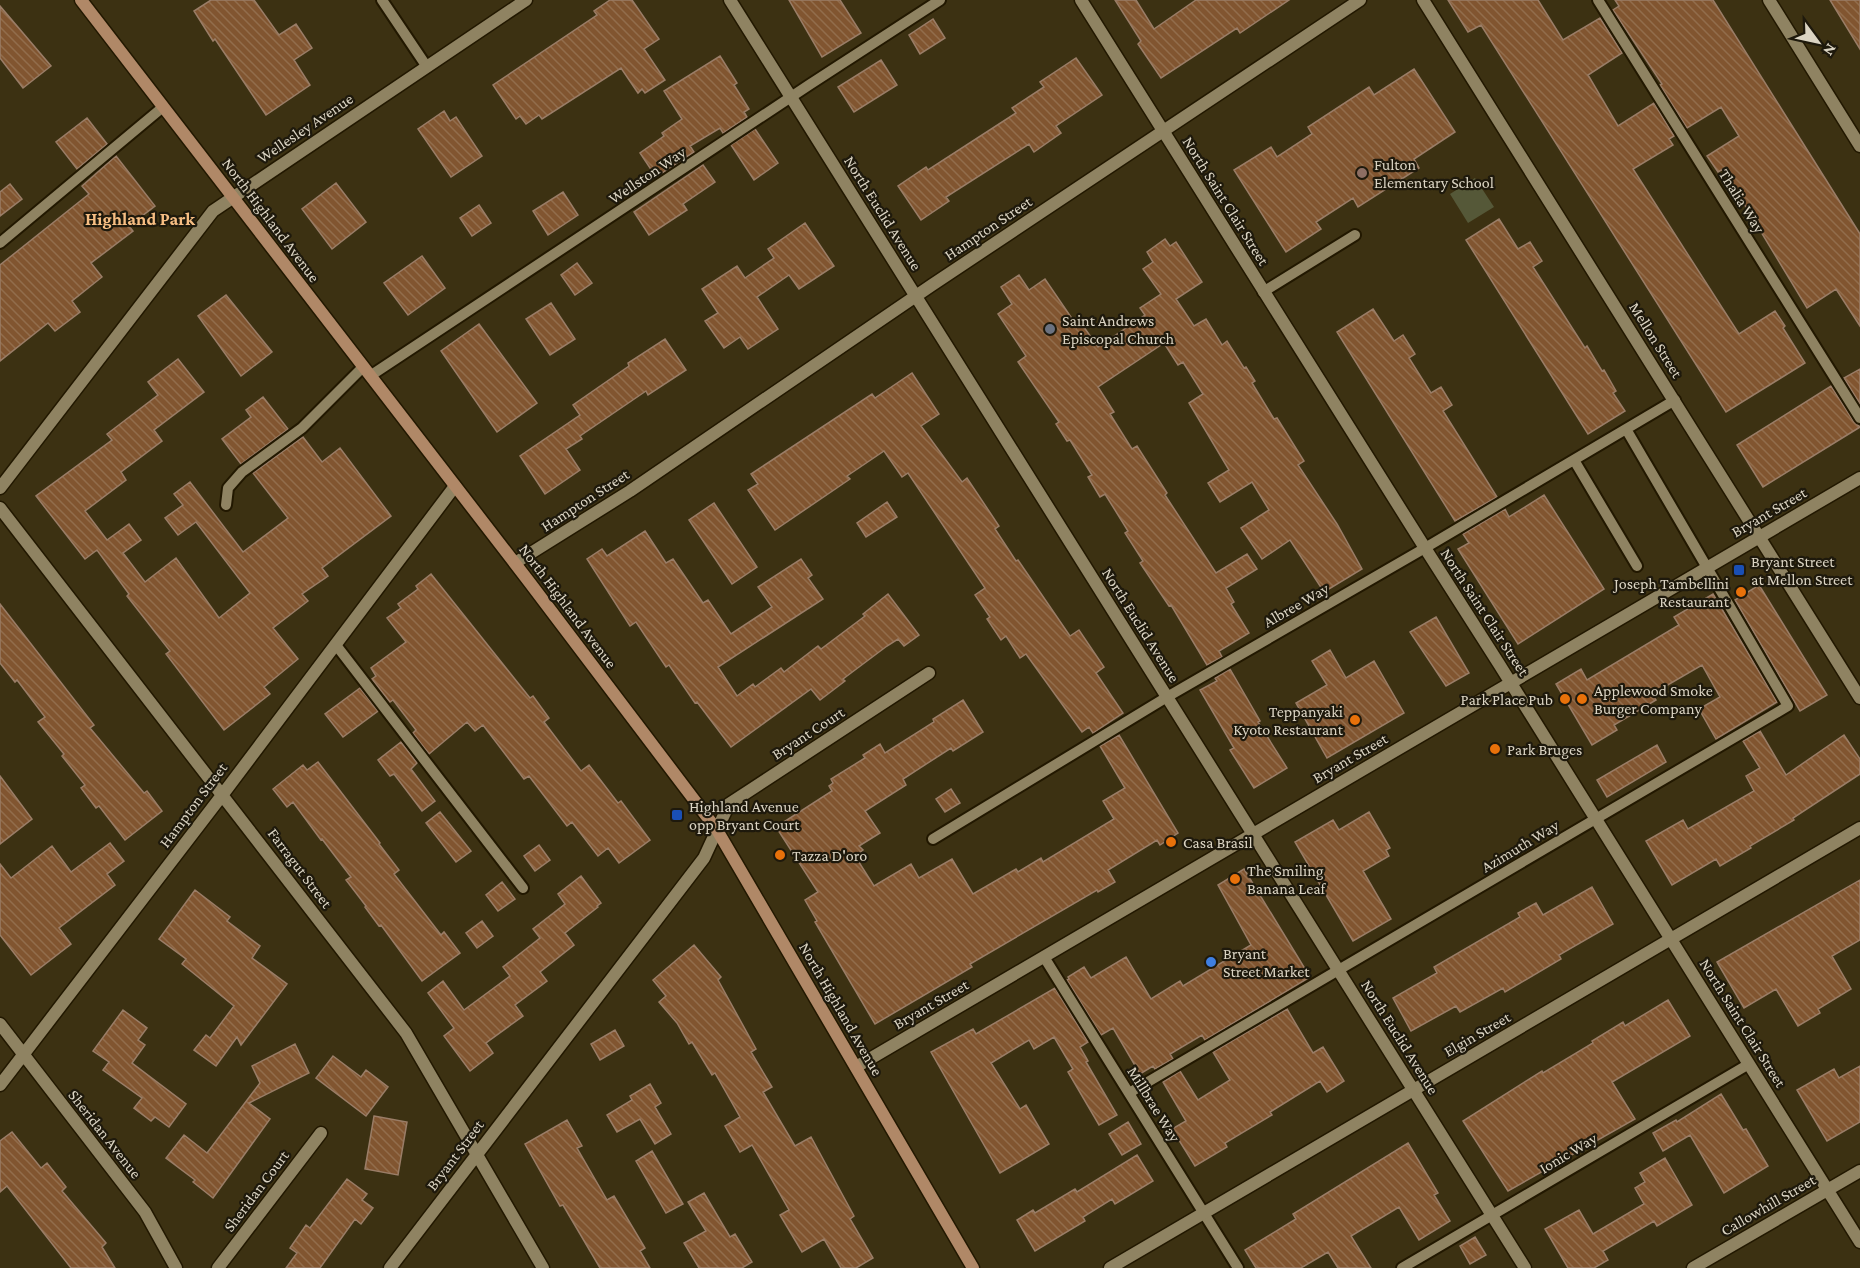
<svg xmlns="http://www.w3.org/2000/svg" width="1860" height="1268" font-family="'Crimson Pro',serif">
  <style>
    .park { fill: #555838 }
    .building { fill: url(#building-back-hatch); stroke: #9a7d67; stroke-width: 1.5 }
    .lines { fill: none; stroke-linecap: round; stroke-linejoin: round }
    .service-casing { stroke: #221800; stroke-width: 14 }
    .minor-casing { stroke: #221800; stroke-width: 15 }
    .secondary-casing { stroke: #221800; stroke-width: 15 }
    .service { stroke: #8f8362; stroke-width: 10 }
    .minor { stroke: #8f8362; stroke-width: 12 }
    .secondary { stroke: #b08867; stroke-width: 12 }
    .education-dot { fill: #8d6e63; stroke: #1e190c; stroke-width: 2 }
    .worship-dot { fill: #6b7280; stroke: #1e190c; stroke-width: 2 }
    .transit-dot { fill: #1a4fb4; stroke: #1e190c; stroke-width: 2 }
    .food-dot { fill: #e8710a; stroke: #1e190c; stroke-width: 2 }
    .shop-dot { fill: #3f7fe0; stroke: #1e190c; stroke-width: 2 }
    .labels { text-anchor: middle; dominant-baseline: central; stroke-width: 4.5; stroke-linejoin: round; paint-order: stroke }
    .street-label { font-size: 16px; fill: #dbd4c3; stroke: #1e190c }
    .poi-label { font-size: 16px; fill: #dbd4c3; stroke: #1e190c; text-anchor: start }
    .neighbourhood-label { font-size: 18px; font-weight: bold; fill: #f7be83; stroke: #1e190c }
  </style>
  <defs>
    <pattern id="building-back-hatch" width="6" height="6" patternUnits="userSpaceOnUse" patternTransform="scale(1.5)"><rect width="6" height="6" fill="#815530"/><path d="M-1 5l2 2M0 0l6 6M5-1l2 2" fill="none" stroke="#926d4c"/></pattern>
  </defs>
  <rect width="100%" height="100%" fill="#3c3112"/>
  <path class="park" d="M1475 178 1494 207 1468 223 1450 194Z"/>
  <path class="building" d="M211 0H254L279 35 296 24 312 48 294 60 310 85 266 115 215 39 213 41 194 11Z
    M610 0H632L659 39 644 49 665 80 645 93 642 89 638 93 621 68 542 119 539 115 526 124 520 116 516 119 493 85 597 15 594 11Z
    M789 0H840L861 33 822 57Z
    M1115 0H1136L1154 29 1196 0H1289L1240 33 1237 28 1161 78 1138 44 1141 41Z
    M1448 0H1538L1563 40 1600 18 1622 53 1588 75 1618 126 1654 103 1674 136 1669 139 1673 145 1633 169 1739 334 1775 311 1785 326 1783 328 1805 363 1726 412 1481 25 1468 32Z
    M1615 0H1713L1860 234V326L1836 289 1807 308 1723 169 1718 172 1707 156 1739 136 1721 107 1687 128 1660 85 1662 84 1613 10 1619 6Z
    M1830 0H1860V49Z
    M0 6 51 66 23 88 0 58Z
    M933 19 945 38 920 54 909 35Z
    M720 56 737 83 734 85 749 109 744 112 747 117 723 133 720 128 690 146 694 152 656 177 640 153 664 136 662 133 682 119 664 91Z
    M1076 58 1102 95 1056 126 1061 133 1034 152 1029 144 946 197 949 201 921 220 898 186 926 167 928 170 1016 113 1012 108 1044 87 1040 82Z
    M881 60 897 85 854 112 838 87Z
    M1414 69 1455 132 1414 159 1419 168 1358 207 1353 198 1316 222 1321 229 1286 252 1234 170 1271 147 1277 157 1312 134 1308 127 1369 87 1374 95Z
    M444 111 450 121 456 117 482 156 451 177 418 129Z
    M87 118 107 144 77 169 56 142Z
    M755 129 778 163 754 180 731 145Z
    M116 156 155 206 129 226 133 231 91 263 102 277 72 301 80 312 55 331 48 323 0 361V265L89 194 82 186Z
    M703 165 715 182 683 204 687 210 649 235 634 212Z
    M336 183 366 222 332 249 302 209Z
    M10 184 22 199 0 216V192Z
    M563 192 578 215 548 235 533 211Z
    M479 205 491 223 472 236 460 218Z
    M1499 219 1518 249 1530 242 1542 261 1533 267 1585 348 1587 346 1602 371 1604 370 1616 391 1613 393 1625 411 1588 434 1466 240Z
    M805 223 834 266 799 289 789 275 757 297 778 329 748 349 740 337 724 348 705 321 718 313 702 289 737 266 745 278 774 258 768 249Z
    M1165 239 1170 246 1176 242 1202 282 1176 299 1194 326 1206 319 1222 345 1227 341 1244 368 1246 367 1255 381 1252 383 1274 419 1277 418 1304 461 1298 465 1337 524 1362 569 1324 592 1290 540 1262 559 1241 528 1269 510 1252 482 1220 502 1208 483 1229 470 1189 403 1203 394 1183 362 1178 365 1164 343 1098 387 1114 412 1110 414 1132 449 1137 446 1167 493 1165 495 1216 573 1247 554 1257 569 1226 588 1234 602 1231 604 1249 633 1219 651 1222 657 1207 665 1171 605 1169 606 1140 563 1143 561 1125 533 1128 531 1105 494 1100 497 1088 477 1092 475 1070 440 1067 441 1056 424 1059 422 1018 362 1026 356 998 314 1012 304 1001 287 1019 275 1029 290 1045 279 1075 323 1079 320 1098 347 1145 315 1140 308 1161 294 1143 269 1153 262 1147 252Z
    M422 256 445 288 408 315 384 283Z
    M577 263 592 283 575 295 561 275Z
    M226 295 272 352 241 376 198 316Z
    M551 303 575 339 550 355 526 319Z
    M1373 309 1394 341 1403 335 1415 354 1409 358 1431 393 1441 387 1452 405 1443 411 1497 497 1455 521 1337 332Z
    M479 324 537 403 497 432 441 351Z
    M665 339 686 370 648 395 646 391 580 436 582 439 566 449 580 470 545 494 520 456 580 415 573 405 629 366 628 363Z
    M178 359 204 392 154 430 162 441 121 472 126 480 85 511 107 540 129 524 141 540 123 553 145 582 176 558 219 618 250 593 196 522 178 535 165 518 183 505 174 494 190 482 243 552 288 518 253 473 303 437 322 462 340 448 391 516 322 568 328 576 302 594 308 601 273 628 298 659 264 687 270 694 224 730 166 654 170 651 127 596 129 594 97 550 85 559 36 496 112 440 107 434 158 395 148 382Z
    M1860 369V404L1844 378Z
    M912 373 939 414 921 426 962 482 967 478 999 526 995 529 1016 561 1018 560 1070 636 1079 630 1104 667 1096 673 1123 713 1093 733 1089 727 1082 732 1026 654 1020 658 1006 636 1001 640 987 619 990 617 975 595 985 588 908 473 902 477 884 451 847 476 850 479 775 530 748 490 758 484 751 474 872 394 875 398Z
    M1831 386 1854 422 1860 427 1763 487 1737 445Z
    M263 397 288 429 241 464 222 439 251 417 246 410Z
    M1544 495 1604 589 1518 644 1458 549 1469 543 1463 534 1505 509 1509 517Z
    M887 502 897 517 866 537 857 523Z
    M714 503 757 567 732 584 689 520Z
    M645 531 666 563 673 559 703 603 708 600 731 634 772 607 758 587 801 559 812 575 808 578 823 599 718 667 737 696 753 684 755 687 781 668 784 672 818 646 821 649 865 616 863 614 888 594 919 635 904 646 898 639 887 646 843 679 845 681 820 700 811 689 731 747 697 702 695 703 669 665 666 667 636 622 630 626 587 559 602 549 607 556Z
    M431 574 530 698 533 696 549 718 544 722 581 771 589 765 618 803 621 801 650 840 619 863 608 848 598 856 572 822 567 826 529 776 524 779 483 725 475 731 467 722 429 754 413 733 416 730 393 700 390 702 372 679 376 676 371 668 406 642 387 618 401 608 398 604 418 589 416 586Z
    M1759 585 1827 695 1800 711 1735 600Z
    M1713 594 1777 702 1716 739 1699 709 1720 697 1702 665 1652 694 1656 700 1614 725 1617 730 1592 745 1556 684 1581 669 1587 680 1679 625 1674 617Z
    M0 604 94 725 90 728 144 793 147 791 162 811 125 840 99 806 96 808 81 788 85 785 62 756 64 754 38 722 45 717 17 680 15 682 0 663Z
    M1436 617 1469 673 1446 686 1410 632Z
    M1330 650 1346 678 1374 661 1404 713 1327 758 1296 703 1327 685 1312 661Z
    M1230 669 1260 721 1258 722 1287 768 1254 788 1230 750 1234 748 1200 690 1217 681 1215 678Z
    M360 688 378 711 343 737 325 714Z
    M963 700 983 732 953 751 951 748 903 779 906 785 865 811 880 833 859 846 863 850 855 856 874 886 911 864 919 878 952 859 973 894 1016 869 1018 872 1041 858 1043 862 1114 819 1103 801 1125 788 1100 746 1119 735 1178 833 1160 845 1157 840 1108 870 1115 882 1098 892 1097 890 970 964 972 967 875 1024 815 922 817 921 805 900 818 892 776 827 832 791 829 786 833 783 831 779 865 758 863 755 880 744 885 753 934 722 933 719Z
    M1760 731 1786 775 1844 735 1860 759V774L1793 818 1794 820 1750 846 1751 848 1720 866 1716 859 1672 885 1646 841 1683 820 1688 829 1754 791 1746 776 1760 768 1743 741Z
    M401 742 417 763 411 769 435 801 422 811 394 774 390 776 378 760Z
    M1657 745 1666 762 1607 797 1597 780Z
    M318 762 380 843 379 844 399 870 394 874 441 935 444 932 460 953 422 981 381 925 379 926 365 907 366 906 346 880 351 877 322 839 321 840 293 802 287 807 273 789 303 765 307 770Z
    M0 776 32 819 0 844Z
    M951 789 960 803 945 812 936 799Z
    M440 812 471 851 456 862 426 823Z
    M1369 812 1390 848 1386 850 1389 856 1363 871 1391 919 1353 941 1295 842 1333 820 1339 830Z
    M110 843 124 861 107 874 115 885 59 928 71 944 31 975 0 935V864L11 878 52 846 71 872Z
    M539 845 550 860 535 871 524 856Z
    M1244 869 1310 977 1205 1040 1202 1035 1170 1054 1173 1059 1155 1069 1153 1066 1140 1074 1113 1028 1101 1035 1067 980 1069 979 1068 977 1084 967 1091 978 1126 957 1151 999 1180 981 1183 986 1251 945 1218 885Z
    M581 876 601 903 597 906 598 907 565 933 574 945 540 972 547 981 515 1005 523 1016 486 1043 493 1053 470 1071 444 1036 454 1028 428 993 443 981 464 1010 510 976 503 967 540 938 533 929 565 904 558 894Z
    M1860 880V940L1832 956 1851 989 1818 1009 1820 1013 1798 1026 1776 989 1744 1008 1717 962Z
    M502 882 515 899 498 911 486 895Z
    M1592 887 1613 924 1559 955 1561 959 1505 992 1503 988 1460 1012 1456 1006 1411 1031 1393 998 1437 973 1434 967 1520 917 1518 913 1536 903 1543 915Z
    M195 890 230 917 227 921 260 946 252 958 287 984 241 1045 237 1037 216 1066 194 1050 206 1035 210 1038 234 1006 182 964 186 959 159 939Z
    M482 921 493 936 477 948 466 933Z
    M694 945 721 977 718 980 756 1049 751 1052 772 1087 763 1092 795 1146 811 1137 854 1216 850 1219 873 1258 856 1268H841L824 1239 802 1252 780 1215 789 1210 752 1145 740 1152 725 1126 740 1117 715 1073 712 1075 692 1042 689 1044 677 1023 659 1002 666 996 653 980Z
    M1055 988 1088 1042 1080 1047 1088 1061 1086 1062 1117 1115 1099 1125 1068 1072 1073 1069 1054 1037 1034 1049 1029 1040 991 1063 1020 1109 1026 1105 1049 1144 1000 1173 931 1052 973 1029 976 1034Z
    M1668 1000 1690 1036 1612 1082 1635 1119 1508 1191 1463 1121 1542 1071 1543 1073 1593 1043 1592 1041 1623 1022 1625 1026Z
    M1287 1009 1313 1053 1323 1047 1344 1081 1327 1092 1320 1081 1270 1112 1272 1115 1225 1143 1227 1147 1195 1166 1172 1129 1186 1121 1163 1082 1180 1071 1198 1100 1230 1080 1213 1052Z
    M123 1010 147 1028 138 1040 145 1045 132 1063 186 1104 169 1127 155 1117 151 1121 134 1108 142 1098 103 1070 109 1062 93 1051Z
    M615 1030 624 1046 600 1060 591 1044Z
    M295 1044 309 1073 249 1103 270 1119 213 1198 193 1182 195 1180 166 1158 184 1135 207 1153 260 1083 252 1066Z
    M333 1056 361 1077 366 1070 388 1087 366 1116 316 1078Z
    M1860 1066V1122L1827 1141 1797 1090 1834 1069 1839 1078Z
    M650 1084 661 1103 655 1107 671 1134 655 1144 640 1119 617 1132 607 1115 632 1100 630 1096Z
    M1721 1094 1743 1130 1746 1129 1768 1166 1724 1193 1690 1135 1663 1151 1653 1133 1676 1120 1677 1122Z
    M374 1116 407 1122 398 1175 365 1169Z
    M567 1120 582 1146 577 1148 607 1200 614 1196 645 1248 640 1251 650 1268H600L563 1205 560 1206 525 1144Z
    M1128 1122 1141 1144 1122 1155 1109 1134Z
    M12 1132 41 1168 47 1163 66 1187 62 1191 106 1243 102 1247 115 1268H71L7 1186 0 1192V1141Z
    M1408 1143 1438 1193 1434 1195 1450 1221 1419 1240 1399 1207 1351 1236 1371 1268H1338L1328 1252 1301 1268H1256L1245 1250 1296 1219 1293 1214Z
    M652 1151 683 1204 666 1213 636 1161Z
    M1137 1155 1153 1181 1115 1204 1112 1199 1083 1217 1085 1221 1035 1251 1017 1220 1033 1210 1035 1213 1075 1189 1077 1192Z
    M1665 1158 1692 1205 1657 1226 1654 1221 1603 1251 1608 1260 1594 1268H1568L1545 1229 1579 1210 1593 1234 1644 1204 1635 1188 1645 1182 1640 1173Z
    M347 1179 367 1194 362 1200 373 1208 361 1224 355 1219 320 1268H286L297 1253 290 1248 306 1225 310 1228Z
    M704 1193 730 1237 735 1234 752 1262 742 1268H699L684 1243 706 1231 688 1202Z
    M1475 1237 1486 1255 1470 1264 1460 1246Z"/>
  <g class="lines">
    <defs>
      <path id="service" d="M382 0 427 67
        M1598 0 1860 418
        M0 243 163 107
        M1263 292 1355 235
        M370 376 809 85 940 0
        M1574 460 1637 566
        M226 505 228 488 242 472 302 428 363 367
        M336 645 523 888
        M933 839 1167 697 1425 548 1675 400
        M1044 957 1238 1268
        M1129 1093 1788 706 1626 429
        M1402 1268 1749 1064"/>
      <path id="minor" d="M730 0 1525 1268
        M1081 0 1425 548 1499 664 1860 1242
        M1423 0 1860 698
        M1769 0 1860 146
        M0 488 213 211 526 0
        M0 508 406 1033 543 1268
        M515 563 630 491 932 285 1360 0
        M0 1024 145 1212 176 1268
        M856 1067 1860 478
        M0 1085 223 794 455 486
        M218 1268 321 1133
        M390 1268 704 858 729 804 929 673
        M1110 1268 1860 828
        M1693 1268 1860 1171"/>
      <path id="secondary" d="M81 0 530 583 717 830 973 1268"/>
    </defs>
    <use href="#service" class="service-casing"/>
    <use href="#minor" class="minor-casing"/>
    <use href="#secondary" class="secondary-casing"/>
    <use href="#service" class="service"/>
    <use href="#minor" class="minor"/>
    <use href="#secondary" class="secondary"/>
  </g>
  <circle class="education-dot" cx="1362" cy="173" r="6"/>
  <circle class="worship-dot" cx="1050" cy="329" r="6"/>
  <g class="transit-dot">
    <rect x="1733" y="564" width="12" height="12" rx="3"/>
    <rect x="671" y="809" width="12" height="12" rx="3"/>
  </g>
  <g class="food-dot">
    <circle cx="1741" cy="592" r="6"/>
    <circle cx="1565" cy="699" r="6"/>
    <circle cx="1582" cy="699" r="6"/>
    <circle cx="1355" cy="720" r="6"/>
    <circle cx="1495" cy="749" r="6"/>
    <circle cx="1171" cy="842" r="6"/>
    <circle cx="780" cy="855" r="6"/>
    <circle cx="1235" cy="879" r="6"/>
  </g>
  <circle class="shop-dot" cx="1211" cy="962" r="6"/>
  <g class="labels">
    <g class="street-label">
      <text transform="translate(305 128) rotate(-34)">Wellesley Avenue</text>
      <text transform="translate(647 175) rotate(-34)">Wellston Way</text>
      <text transform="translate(1226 201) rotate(58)">North Saint Clair Street</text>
      <text transform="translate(1742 201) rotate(58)">Thalia Way</text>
      <text transform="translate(883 213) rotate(58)">North Euclid Avenue</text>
      <text transform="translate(271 220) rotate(53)">North Highland Avenue</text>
      <text transform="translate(988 228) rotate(-34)">Hampton Street</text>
      <text transform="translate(1656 340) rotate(58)">Mellon Street</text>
      <text transform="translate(585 500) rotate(-33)">Hampton Street</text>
      <text transform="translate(1769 512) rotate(-30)">Bryant Street</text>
      <text transform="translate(1296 605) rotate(-30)">Albree Way</text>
      <text transform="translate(568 606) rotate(53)">North Highland Avenue</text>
      <text transform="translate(1485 612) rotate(57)">North Saint Clair Street</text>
      <text transform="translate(1141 625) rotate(58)">North Euclid Avenue</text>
      <text transform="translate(808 733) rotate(-33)">Bryant Court</text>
      <text transform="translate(1350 758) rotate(-30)">Bryant Street</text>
      <text transform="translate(193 805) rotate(-53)">Hampton Street</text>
      <text transform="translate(1520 846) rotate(-31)">Azimuth Way</text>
      <text transform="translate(300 868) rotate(53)">Farragut Street</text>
      <text transform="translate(931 1004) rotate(-30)">Bryant Street</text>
      <text transform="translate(841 1009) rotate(60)">North Highland Avenue</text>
      <text transform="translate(1743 1023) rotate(58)">North Saint Clair Street</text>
      <text transform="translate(1477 1034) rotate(-30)">Elgin Street</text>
      <text transform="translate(1400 1037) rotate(58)">North Euclid Avenue</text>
      <text transform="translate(1154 1104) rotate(58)">Millbrae Way</text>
      <text transform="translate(105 1134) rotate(52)">Sheridan Avenue</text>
      <text transform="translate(1568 1153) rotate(-31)">Ionic Way</text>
      <text transform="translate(455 1155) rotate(-53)">Bryant Street</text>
      <text transform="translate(256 1191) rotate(-53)">Sheridan Court</text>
      <text transform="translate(1768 1205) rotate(-30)">Callowhill Street</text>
    </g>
    <g class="poi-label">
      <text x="1374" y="164">Fulton<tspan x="1374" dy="18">Elementary School</tspan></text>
      <text x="1062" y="320">Saint Andrews<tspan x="1062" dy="18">Episcopal Church</tspan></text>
      <text x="1751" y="561">Bryant Street<tspan x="1751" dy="18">at Mellon Street</tspan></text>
      <text x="1729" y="583" text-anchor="end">Joseph Tambellini<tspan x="1729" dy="18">Restaurant</tspan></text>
      <text x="1594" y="690">Applewood Smoke<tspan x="1594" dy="18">Burger Company</tspan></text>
      <text x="1553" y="699" text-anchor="end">Park Place Pub</text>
      <text x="1343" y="711" text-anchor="end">Teppanyaki<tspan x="1343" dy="18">Kyoto Restaurant</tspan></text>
      <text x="1507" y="749">Park Bruges</text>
      <text x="689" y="806">Highland Avenue<tspan x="689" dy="18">opp Bryant Court</tspan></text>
      <text x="1183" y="842">Casa Brasil</text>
      <text x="792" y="855">Tazza D'oro</text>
      <text x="1247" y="870">The Smiling<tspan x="1247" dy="18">Banana Leaf</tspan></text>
      <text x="1223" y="953">Bryant<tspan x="1223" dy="18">Street Market</tspan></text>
    </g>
    <g class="neighbourhood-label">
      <text x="140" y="219">Highland Park</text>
    </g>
  </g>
  <g transform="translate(1818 42) rotate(123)" stroke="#1e190c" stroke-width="4.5" paint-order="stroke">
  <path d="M0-4.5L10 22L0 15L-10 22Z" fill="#dbd4c3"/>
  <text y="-9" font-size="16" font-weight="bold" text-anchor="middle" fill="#dbd4c3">N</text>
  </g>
</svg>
